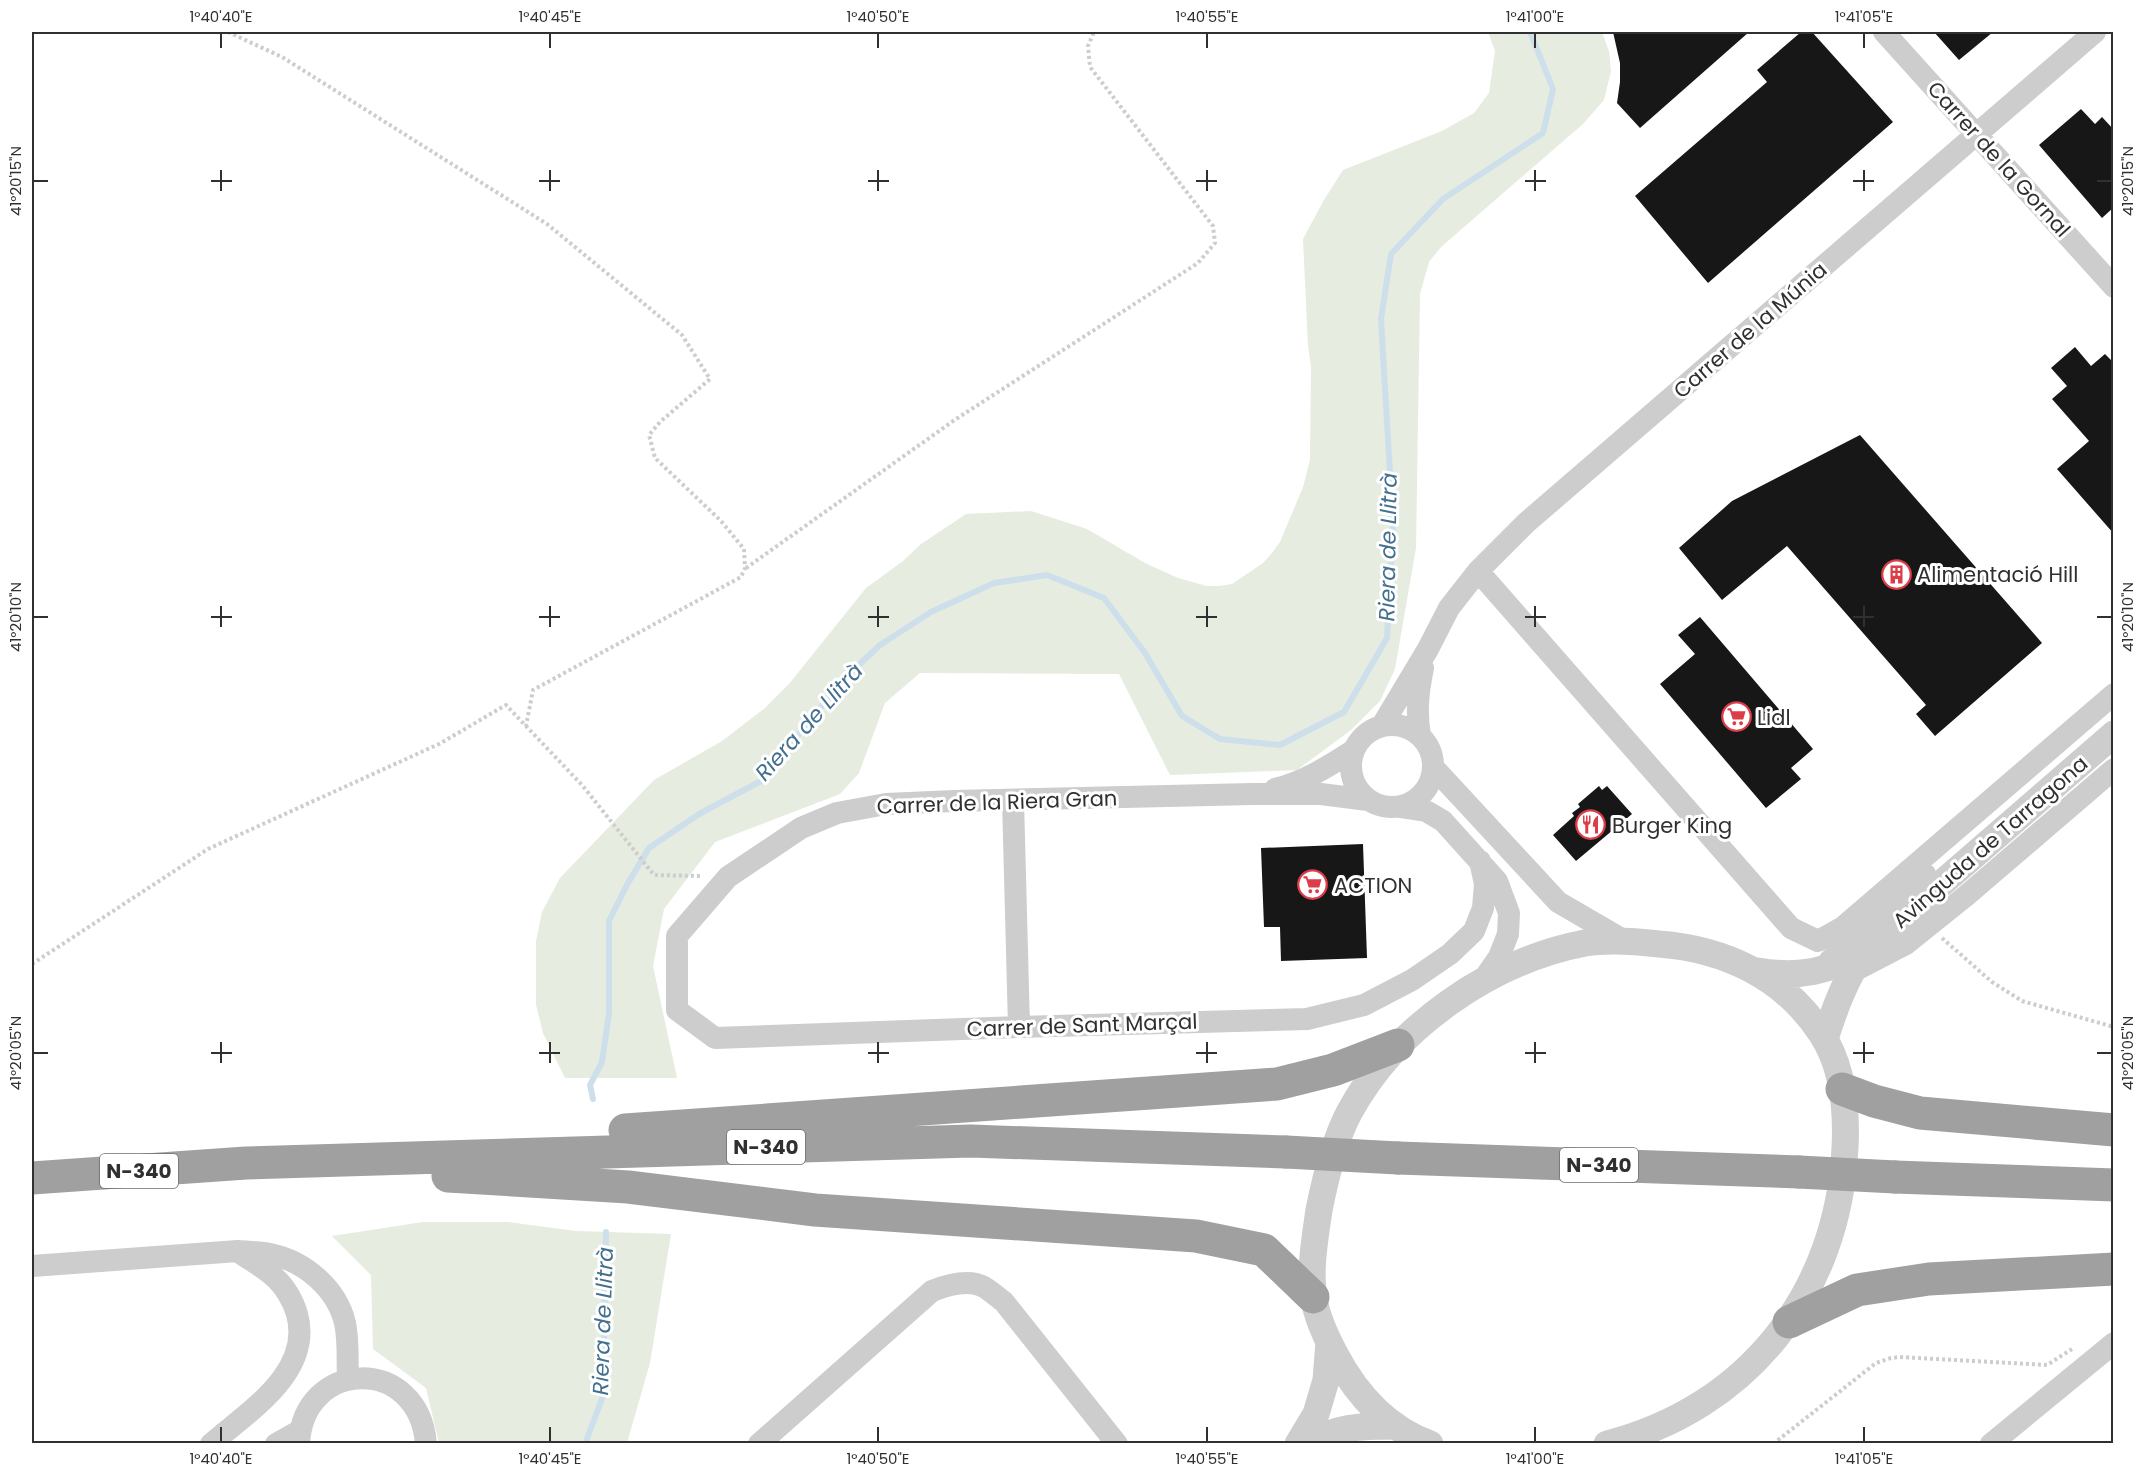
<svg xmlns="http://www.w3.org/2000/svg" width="2145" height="1475" font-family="Poppins,sans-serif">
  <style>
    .green { fill: #e6ecdf }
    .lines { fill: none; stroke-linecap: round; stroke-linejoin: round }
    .stream { stroke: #cddfeb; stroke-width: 6 }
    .building { fill: #171717 }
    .path { stroke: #cdcdcd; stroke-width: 4; stroke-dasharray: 3 3; stroke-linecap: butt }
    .minor { stroke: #cdcdcd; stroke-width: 22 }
    .tertiary { stroke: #cdcdcd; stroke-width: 27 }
    .trunk { stroke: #a0a0a0; stroke-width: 33 }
    .trunk-bridge { stroke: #a0a0a0; stroke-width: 33 }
    .ticks { fill: none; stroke: #303030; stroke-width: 2 }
    .labels { text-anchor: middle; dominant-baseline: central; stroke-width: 6; stroke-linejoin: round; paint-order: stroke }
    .shield { fill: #fff; stroke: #6e6e6e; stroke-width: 1.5 }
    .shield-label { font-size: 20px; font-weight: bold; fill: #303030 }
    .street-label { font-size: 21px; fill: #303030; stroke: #fff }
    .poi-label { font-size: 21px; fill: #303030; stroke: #fff; text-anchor: start }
    .water-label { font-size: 22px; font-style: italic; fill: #42708e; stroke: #fff }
    .neatline { fill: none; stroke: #303030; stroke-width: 2 }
    .ticks-label { font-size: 15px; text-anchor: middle; fill: #303030 }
  </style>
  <rect width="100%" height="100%" fill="#fff"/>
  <path class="green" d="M1488 32H1602L1609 51 1611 71 1604 100 1583 124 1441 247 1429 262 1420 294 1416 548 1395 669 1380 701 1351 730 1297 770 1170 775 1119 674 920 673 885 703 859 773 840 794 715 842 664 909 653 966 677 1078H565L543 1033 536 1005V941L542 912 560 878 654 780 722 741 765 708 789 684 866 588 903 561 921 544 966 514 1031 511 1087 529 1145 563 1178 578 1207 586H1219L1232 584 1263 563 1272 553 1280 542 1303 487 1310 460 1311 367 1308 346 1303 239 1324 200 1343 170 1442 131 1474 113 1489 93 1495 51Z
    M423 1222H508L576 1231 671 1234 650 1363 627 1443H439L426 1388 373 1349 371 1275 332 1236Z"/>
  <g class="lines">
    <path class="stream" d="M593 1099 590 1085 602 1062 609 1013V921L628 883 649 848 699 814 761 781 843 680 880 645 931 612 994 583 1047 575 1104 598 1145 653 1182 716 1220 739 1280 745 1344 712 1387 638 1393 525 1381 319 1391 254 1443 199 1543 133 1553 89 1530 32
      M585 1444 603 1396 606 1232"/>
  </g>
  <path class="building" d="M1613 32H1749L1640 128 1617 103 1620 82V63Z
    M1801 32H1812L1893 122 1708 283 1635 196 1767 82 1757 70Z
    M1934 32H1993L1959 60Z
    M2081 109 2095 124 2102 117 2114 130V207L2102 218 2039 145Z
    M2075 347 2091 366 2105 354 2114 363V534L2057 469 2089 441 2052 399 2067 386 2051 368Z
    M1860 435 2042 643 1935 736 1916 714 1926 705 1787 546 1722 600 1679 548 1732 501Z
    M1700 617 1813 749 1791 768 1801 779 1766 808 1660 684 1695 654 1678 635Z
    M1599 786 1602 790 1607 786 1632 814 1576 861 1553 835 1574 816 1572 813 1580 807 1578 804Z
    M1363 844 1367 958 1281 961 1280 927H1264L1261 848Z"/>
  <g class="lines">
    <path class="path" d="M228 32 282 57 547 224 682 335 710 379 660 422 649 435 655 458 721 521 744 549 745 568 741 577 533 690 526 726
      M746 568 956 419 1198 263 1215 243 1213 226 1090 67 1088 46 1094 32
      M1942 938 1992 982 2022 1001 2114 1027
      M32 964 208 849 439 744 506 705 582 785 654 875 703 876
      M1773 1444 1876 1363 1891 1358 1900 1357 2047 1365 2072 1349"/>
    <path class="minor" d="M1884 32 2114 287
      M1478 571 1791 928 1818 941 1843 927 2114 694
      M1383 724 1428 649 1449 608 1478 571 1526 523 2095 32
      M1351 766a41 41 0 1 1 82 0a41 41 0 1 1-82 0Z
      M1420 736C1416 712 1418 692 1423 668
      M1434 768 1558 902 1625 941
      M1275 789C1304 782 1329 766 1354 750
      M1013 800 1019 1027
      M1368 800 1321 794H1253L954 801 886 804 837 813 801 828 728 877 677 936V1010L715 1038 1019 1027 1307 1019 1364 1005 1412 980 1450 954 1474 931 1483 908 1485 884 1480 861
      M1400 807 1426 811 1443 821 1497 881 1509 913 1508 934 1499 957 1483 980
      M1830 960 1899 901 1925 874
      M1850 973 1906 944 1967 895 2114 769
      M32 1266 238 1251C248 1252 260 1252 270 1254 305 1261 337 1289 345 1323 349 1341 347 1362 348 1380
      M211 1444C249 1411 313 1372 297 1314 293 1300 284 1285 273 1276 263 1267 250 1260 239 1252
      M276 1444 299 1431
      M299 1444C303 1358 419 1355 426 1444
      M759 1444 932 1291C947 1285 969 1279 984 1287 991 1291 997 1297 1004 1302L1117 1444
      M1991 1444 2114 1343"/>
    <path class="tertiary" d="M1758 971C1801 978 1829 972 1866 949L2114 734
      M1825 1039C1835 1007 1846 978 1865 950
      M1298 1444 1316 1414 1326 1380 1329 1342
      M1306 1444C1338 1427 1358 1426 1394 1426
      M1430 1444C1386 1428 1356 1394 1335 1354 1326 1337 1317 1318 1314 1299 1309 1271 1315 1238 1319 1210 1325 1180 1335 1138 1350 1111 1396 1027 1491 961 1585 943 1609 939 1634 941 1659 944 1725 949 1784 977 1821 1033 1843 1066 1847 1109 1845 1148 1838 1293 1748 1408 1607 1444"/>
    <path class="trunk" d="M1842 1089 1874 1101 1920 1113 2114 1130
      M625 1130 1277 1084 1333 1070 1398 1045
      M1398 1158 1799 1172
      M448 1176 628 1187 815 1210 1196 1236 1264 1250 1313 1297
      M1895 1177 2114 1185
      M32 1178 246 1163 971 1141 1286 1152
      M1789 1322 1857 1290 1929 1279 2114 1269"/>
    <path class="trunk-bridge" d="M1286 1152 1398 1158
      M1799 1172 1895 1177"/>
  </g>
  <path class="ticks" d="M221 33V48M550 33V48M878 33V48M1207 33V48M1535 33V48M1864 33V48M221 170V191M550 170V191M878 170V191M1207 170V191M1535 170V191M1864 170V191M33 181H48M211 181H232M539 181H560M868 181H889M1196 181H1217M1525 181H1546M1853 181H1874M2097 181H2112M221 606V627M550 606V627M878 606V627M1207 606V627M1535 606V627M1864 606V627M33 617H48M211 617H232M539 617H560M868 617H889M1196 617H1217M1525 617H1546M1853 617H1874M2097 617H2112M221 1042V1063M550 1042V1063M878 1042V1063M1207 1042V1063M1535 1042V1063M1864 1042V1063M33 1053H48M211 1053H232M539 1053H560M868 1053H889M1196 1053H1217M1525 1053H1546M1853 1053H1874M2097 1053H2112M221 1427V1442M550 1427V1442M878 1427V1442M1207 1427V1442M1535 1427V1442M1864 1427V1442"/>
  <defs>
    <symbol id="building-ring" viewBox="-11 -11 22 22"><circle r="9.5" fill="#fff" stroke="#db3e49" stroke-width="1.5"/><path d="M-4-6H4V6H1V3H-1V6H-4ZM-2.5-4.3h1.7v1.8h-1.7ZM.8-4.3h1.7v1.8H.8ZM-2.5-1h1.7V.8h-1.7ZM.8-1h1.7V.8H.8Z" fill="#db3e49"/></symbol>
    <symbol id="supermarket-ring" viewBox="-11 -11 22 22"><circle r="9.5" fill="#fff" stroke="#db3e49" stroke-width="1.5"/><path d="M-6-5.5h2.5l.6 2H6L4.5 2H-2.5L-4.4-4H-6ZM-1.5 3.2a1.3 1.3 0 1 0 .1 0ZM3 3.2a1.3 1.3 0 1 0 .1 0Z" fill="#db3e49"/></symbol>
    <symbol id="restaurant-ring" viewBox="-11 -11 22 22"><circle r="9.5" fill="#fff" stroke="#db3e49" stroke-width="1.5"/><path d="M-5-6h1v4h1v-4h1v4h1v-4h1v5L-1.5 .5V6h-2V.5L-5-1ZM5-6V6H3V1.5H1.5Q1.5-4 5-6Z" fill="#db3e49"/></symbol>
  </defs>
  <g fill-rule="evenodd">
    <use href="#building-ring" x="1880" y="558" width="33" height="33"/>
    <use href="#supermarket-ring" x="1720" y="700" width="33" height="33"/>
    <use href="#restaurant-ring" x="1574" y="808" width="33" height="33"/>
    <use href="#supermarket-ring" x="1296" y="868" width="33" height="33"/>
  </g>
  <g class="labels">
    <g class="shield">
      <rect x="727" y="1130" width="78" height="34" rx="4.5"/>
      <rect x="1560" y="1148" width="78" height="34" rx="4.5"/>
      <rect x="100" y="1154" width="78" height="34" rx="4.5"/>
    </g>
    <g class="shield-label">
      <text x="766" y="1147">N-340</text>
      <text x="1599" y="1165">N-340</text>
      <text x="139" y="1171">N-340</text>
    </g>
    <g class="street-label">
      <text transform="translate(1999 159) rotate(48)">Carrer de la Gornal</text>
      <text transform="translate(1750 330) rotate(-41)">Carrer de la Múnia</text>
      <text transform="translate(997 802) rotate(-2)">Carrer de la Riera Gran</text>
      <text transform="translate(1990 842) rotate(-41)">Avinguda de Tarragona</text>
      <text transform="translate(1082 1025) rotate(-2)">Carrer de Sant Marçal</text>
    </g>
    <g class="poi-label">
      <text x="1917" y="574">Alimentació Hill</text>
      <text x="1757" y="717">Lidl</text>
      <text x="1612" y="825">Burger King</text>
      <text x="1334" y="885">ACTION</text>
    </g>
    <g class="water-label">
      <text transform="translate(1388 547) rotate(-89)">Riera de Llitrà</text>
      <text transform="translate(809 722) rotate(-48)">Riera de Llitrà</text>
      <text transform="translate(603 1321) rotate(-88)">Riera de Llitrà</text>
    </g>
  </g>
  <rect width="2145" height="1475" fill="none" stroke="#ffffff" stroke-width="66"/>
  <rect x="33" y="33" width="2079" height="1409" class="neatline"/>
  <g class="ticks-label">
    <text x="221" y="22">1°40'40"E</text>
    <text x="550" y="22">1°40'45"E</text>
    <text x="878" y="22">1°40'50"E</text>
    <text x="1207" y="22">1°40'55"E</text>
    <text x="1535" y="22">1°41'00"E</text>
    <text x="1864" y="22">1°41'05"E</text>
    <text transform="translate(16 181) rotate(-90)" y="5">41°20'15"N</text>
    <text transform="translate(2128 181) rotate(-90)" y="5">41°20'15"N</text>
    <text transform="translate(16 617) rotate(-90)" y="5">41°20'10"N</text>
    <text transform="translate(2128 617) rotate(-90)" y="5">41°20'10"N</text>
    <text transform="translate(16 1053) rotate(-90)" y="5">41°20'05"N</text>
    <text transform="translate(2128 1053) rotate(-90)" y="5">41°20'05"N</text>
    <text x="221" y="1464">1°40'40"E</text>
    <text x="550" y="1464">1°40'45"E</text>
    <text x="878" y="1464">1°40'50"E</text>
    <text x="1207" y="1464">1°40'55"E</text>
    <text x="1535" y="1464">1°41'00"E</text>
    <text x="1864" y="1464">1°41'05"E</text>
  </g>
</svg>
